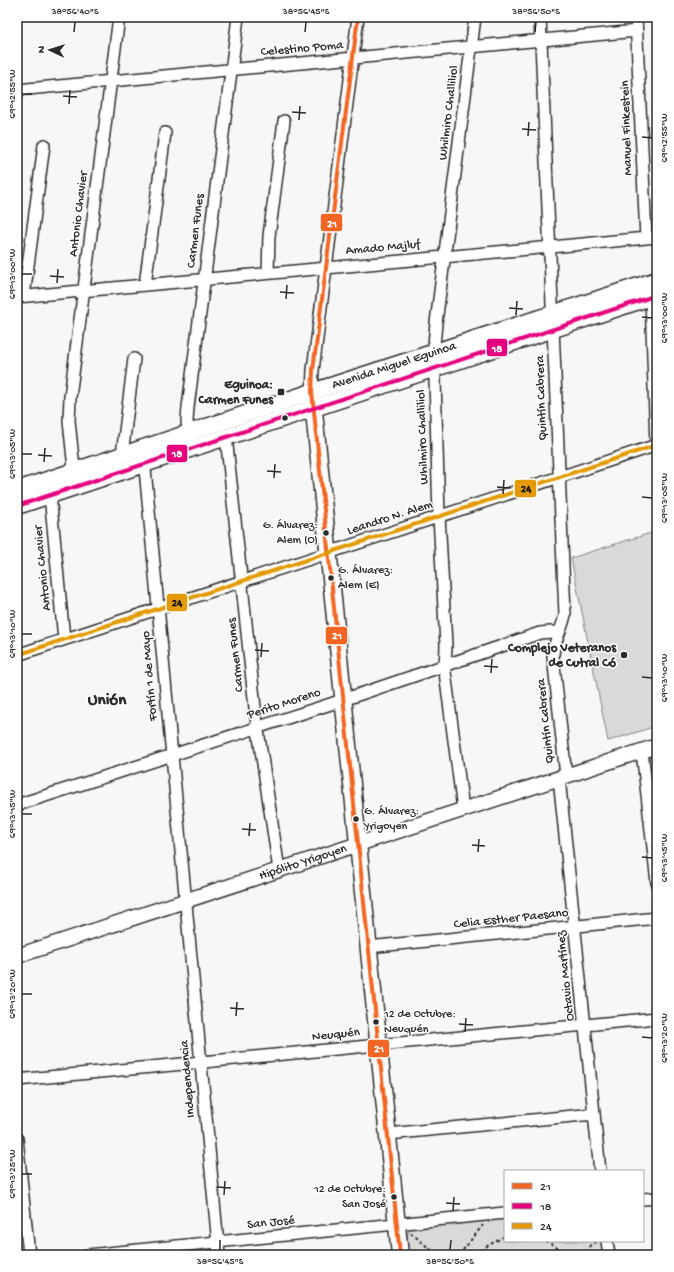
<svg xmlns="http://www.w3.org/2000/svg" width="674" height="1272" font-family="'Gochi Hand',sans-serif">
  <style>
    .green { fill: #d9d9d9; stroke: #828282 }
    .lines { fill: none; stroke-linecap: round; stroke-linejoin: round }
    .minor-casing { stroke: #2b2b2b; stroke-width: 14 }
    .tertiary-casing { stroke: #2b2b2b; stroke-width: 17 }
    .secondary-casing { stroke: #2b2b2b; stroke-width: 19 }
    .path { stroke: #2b2b2b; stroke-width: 2; stroke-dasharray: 3 3; stroke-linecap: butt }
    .minor { stroke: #fff; stroke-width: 11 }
    .tertiary { stroke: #fff; stroke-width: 14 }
    .secondary { stroke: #fff; stroke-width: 16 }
    .bus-1-casing { stroke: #fff; stroke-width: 7 }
    .bus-2-casing { stroke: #fff; stroke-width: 7 }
    .bus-3-casing { stroke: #fff; stroke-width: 7 }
    .bus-1 { stroke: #f26522; stroke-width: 4 }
    .bus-2 { stroke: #e5007d; stroke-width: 4 }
    .bus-3 { stroke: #e39a04; stroke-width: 4 }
    .ticks { fill: none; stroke: #2b2b2b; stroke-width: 1.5 }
    .poi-dot { fill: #2b2b2b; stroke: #fff; stroke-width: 1.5 }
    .labels { text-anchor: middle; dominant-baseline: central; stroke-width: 3; stroke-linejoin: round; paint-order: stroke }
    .bus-label { font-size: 12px; fill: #2b2b2b; stroke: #fff; text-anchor: start }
    .street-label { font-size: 13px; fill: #2b2b2b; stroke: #fff }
    .poi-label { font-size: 13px; font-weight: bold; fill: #2b2b2b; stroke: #fff; text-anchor: end }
    .district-label { font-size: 17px; font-weight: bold; fill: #2b2b2b; stroke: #fff }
    .line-badge { stroke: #fff; stroke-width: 1.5 }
    .badge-label { font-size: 11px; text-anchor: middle; font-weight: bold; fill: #fff }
    .pale-badge-label { font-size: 11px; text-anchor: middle; font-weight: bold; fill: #111 }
    .neatline { fill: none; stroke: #2b2b2b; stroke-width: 1.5 }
    .ticks-label { font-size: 10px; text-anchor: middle; fill: #2b2b2b }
  </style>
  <rect width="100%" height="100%" fill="#f7f7f7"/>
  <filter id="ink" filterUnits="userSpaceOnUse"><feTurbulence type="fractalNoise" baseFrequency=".025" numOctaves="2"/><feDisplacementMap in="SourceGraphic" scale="8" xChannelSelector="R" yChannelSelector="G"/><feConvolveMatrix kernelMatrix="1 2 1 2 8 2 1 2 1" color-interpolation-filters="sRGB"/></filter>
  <g filter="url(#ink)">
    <path class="green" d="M657 531V726L608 741 571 558Z
      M505 1218V1241H603L604 1255H408L407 1237 409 1229 412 1227Z"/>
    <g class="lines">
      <defs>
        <path id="minor" d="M540 17 565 614C563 629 553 641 553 656L566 776
          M636 17 646 238
          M17 90 637 31
          M268 273 269 236 284 121
          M145 285 165 133
          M24 296 44 145
          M17 297 657 237
          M651 298 656 445
          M312 392 313 370 358 17
          M226 436 256 717 279 870
          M189 439 187 421 188 407 238 17
          M122 455 134 359
          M144 458 219 1255
          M75 478 69 421 70 397 119 17
          M50 495 64 639
          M17 655 657 445
          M642 751 657 883
          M559 778 600 1171
          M17 805 343 700 540 633 551 632 559 633
          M463 809 445 672 446 645 439 516 434 345 436 323 475 17
          M368 947 657 918
          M17 1080 657 1018
          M388 1134 594 1114
          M17 1139 29 1255
          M643 1199 657 1198
          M607 1241 609 1255
          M88 1255 505 1213"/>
        <g id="tertiary">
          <path id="s1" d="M17 956 657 746"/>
        </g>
        <g id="secondary">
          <path d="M312 392 400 1255"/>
          <path id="s2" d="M17 490 312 392 657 280"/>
          <path d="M17 506 657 295"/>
        </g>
      </defs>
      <use href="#minor" class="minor-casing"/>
      <use href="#tertiary" class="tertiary-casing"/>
      <use href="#secondary" class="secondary-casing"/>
      <path class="path" d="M411 1233 437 1255
        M545 1241C551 1244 560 1247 560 1255
        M589 1247 591 1244 598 1242
        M560 1254H568
        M459 1255 483 1225
        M477 1255 487 1246 505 1236"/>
      <use href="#minor" class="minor"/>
      <use href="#tertiary" class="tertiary"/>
      <use href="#secondary" class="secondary"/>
      <defs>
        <path id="bus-1" d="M358 17 313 370 312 392 400 1255"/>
        <path id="bus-2" d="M17 506 657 295"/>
        <path id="bus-3" d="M17 655 657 445"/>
      </defs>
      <use href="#bus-1" class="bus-1-casing"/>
      <use href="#bus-2" class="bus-2-casing"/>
      <use href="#bus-3" class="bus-3-casing"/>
      <use href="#bus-1" class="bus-1"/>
      <use href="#bus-2" class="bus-2"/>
      <use href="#bus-3" class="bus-3"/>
    </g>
  </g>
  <path class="ticks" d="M74 32 75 22M305 32 306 22M535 32 536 22M22 94H32M63 96 77 97M69 104 70 90M292 112 306 113M299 120 300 106M522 129 536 130M528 136 529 122M642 137 652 138M22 274H32M50 276 64 277M57 283 58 269M280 292 294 293M286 299 287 285M509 308 523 309M516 315 517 301M642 317 652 318M22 454H32M38 455 52 456M44 462 45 448M267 471 281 472M274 478 275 464M497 487 511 488M503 494 504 480M642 497 652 498M22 634H32M255 650 269 651M261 657 262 643M484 666 498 667M491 673 492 659M642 677 652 678M22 814H32M242 829 256 830M249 836 250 823M472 845 485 846M478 852 479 839M642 857 652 858M22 994H32M230 1008 244 1009M236 1016 237 1002M459 1024 473 1025M465 1032 466 1018M642 1037 652 1038M22 1174H32M217 1187 231 1188M224 1195 225 1181M446 1203 460 1204M453 1211 454 1197M220 1250V1240M450 1250 451 1240"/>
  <g class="poi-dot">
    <rect x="277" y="388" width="8" height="8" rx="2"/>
    <circle cx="285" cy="418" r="3.5"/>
    <circle cx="326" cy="533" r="3.5"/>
    <circle cx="331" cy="578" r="3.5"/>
    <circle cx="624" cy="655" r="4"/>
    <circle cx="356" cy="819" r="3.5"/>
    <circle cx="376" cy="1022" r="3.5"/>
    <circle cx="394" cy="1197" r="3.5"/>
  </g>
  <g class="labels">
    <g class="bus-label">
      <text x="318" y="526" text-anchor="end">G. Álvarez:<tspan x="318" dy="15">Alem (O)</tspan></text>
      <text x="338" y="571">G. Álvarez:<tspan x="338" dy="15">Alem (E)</tspan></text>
      <text x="364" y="812">G. Álvarez:<tspan x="364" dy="15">Yrigoyen</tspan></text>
      <text x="384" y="1015">12 de Octubre:<tspan x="384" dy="15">Neuquén</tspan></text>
      <text x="386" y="1190" text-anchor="end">12 de Octubre:<tspan x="386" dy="15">San José</tspan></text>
    </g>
    <g class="street-label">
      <text transform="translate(302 49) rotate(-5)">Celestino Poma</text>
      <text transform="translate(449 113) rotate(-83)">Whilmiro Challiliol</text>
      <text transform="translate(627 128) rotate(-92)">Manuel Finkestein</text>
      <text transform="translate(79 214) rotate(-83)">Antonio Chavier</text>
      <text transform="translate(196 231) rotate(-83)">Carmen Funes</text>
      <text transform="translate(383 248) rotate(-5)">Amado Majluf</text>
      <text stroke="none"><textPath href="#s2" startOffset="397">Avenida Miguel Eguinoa</textPath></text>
      <text transform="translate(542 398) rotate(-92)">Quintín Cabrera</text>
      <text transform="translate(423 437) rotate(-92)">Whilmiro Challiliol</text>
      <text transform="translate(390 518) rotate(-18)">Leandro N. Alem</text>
      <text transform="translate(43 568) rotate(-96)">Antonio Chavier</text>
      <text transform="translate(236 655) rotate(-96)">Carmen Funes</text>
      <text transform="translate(150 676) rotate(-95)">Fortín 1 de Mayo</text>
      <text transform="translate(284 704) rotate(-18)">Perito Moreno</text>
      <text transform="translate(546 721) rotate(-96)">Quintín Cabrera</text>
      <text stroke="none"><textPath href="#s1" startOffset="301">Hipólito Yrigoyen</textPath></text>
      <text transform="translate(511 919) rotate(-6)">Celia Esther Paesano</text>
      <text transform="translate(566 976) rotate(-96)">Octavio Martínez</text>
      <text transform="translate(336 1035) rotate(-6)">Neuquén</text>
      <text transform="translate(188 1079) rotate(-95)">Independencia</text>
      <text transform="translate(271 1223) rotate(-6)">San José</text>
    </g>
    <g class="poi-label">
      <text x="273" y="385">Eguinoa:<tspan x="273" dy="15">Carmen Funes</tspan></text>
      <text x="616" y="648">Complejo Veteranos<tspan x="616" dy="15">de Cutral Có</tspan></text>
    </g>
    <g class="district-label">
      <text x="107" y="701">Unión</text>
    </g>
  </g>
  <g class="line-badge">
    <rect x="320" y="213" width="23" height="19" rx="4" fill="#f26522"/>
    <rect x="486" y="338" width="22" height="19" rx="4" fill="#e5007d"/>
    <rect x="166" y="444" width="22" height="19" rx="4" fill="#e5007d"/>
    <rect x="514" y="479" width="23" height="19" rx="4" fill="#e39a04"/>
    <rect x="166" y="593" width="22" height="19" rx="4" fill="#e39a04"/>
    <rect x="325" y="626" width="23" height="19" rx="4" fill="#f26522"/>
    <rect x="367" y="1039" width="23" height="19" rx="4" fill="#f26522"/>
  </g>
  <g class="badge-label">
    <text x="332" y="227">21</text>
    <text x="497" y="352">18</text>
    <text x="177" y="457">18</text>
    <text x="337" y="639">21</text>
    <text x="379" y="1052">21</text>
  </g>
  <g class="pale-badge-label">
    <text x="526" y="492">24</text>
    <text x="177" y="606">24</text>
  </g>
  <rect width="674" height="1272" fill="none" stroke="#fff" stroke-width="44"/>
  <rect x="504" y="1170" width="140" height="72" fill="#ffffff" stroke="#aaaaaa"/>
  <rect x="512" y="1183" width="20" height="6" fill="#f26522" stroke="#aaaaaa"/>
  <text x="540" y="1190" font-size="12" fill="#2b2b2b">21</text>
  <rect x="512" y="1203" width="20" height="6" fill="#e5007d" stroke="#aaaaaa"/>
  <text x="540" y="1210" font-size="12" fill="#2b2b2b">18</text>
  <rect x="512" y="1223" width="20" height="6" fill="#e39a04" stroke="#aaaaaa"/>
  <text x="540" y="1230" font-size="12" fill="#2b2b2b">24</text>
  <g transform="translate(50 50) rotate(274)" stroke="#ffffff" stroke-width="3" paint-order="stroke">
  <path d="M0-3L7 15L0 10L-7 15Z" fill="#2b2b2b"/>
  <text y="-6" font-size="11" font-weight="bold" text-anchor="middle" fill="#2b2b2b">N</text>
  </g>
  <rect x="22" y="22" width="630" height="1228" class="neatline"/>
  <g class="ticks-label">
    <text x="75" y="14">38°56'40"S</text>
    <text x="306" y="14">38°56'45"S</text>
    <text x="536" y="14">38°56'50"S</text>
    <text transform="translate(11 94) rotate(-90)" y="4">69°12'55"W</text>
    <text transform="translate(663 138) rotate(-90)" y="4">69°12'55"W</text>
    <text transform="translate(11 274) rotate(-90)" y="4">69°13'00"W</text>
    <text transform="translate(663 318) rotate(-90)" y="4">69°13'00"W</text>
    <text transform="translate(11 454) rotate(-90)" y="4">69°13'05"W</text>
    <text transform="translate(663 498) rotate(-90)" y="4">69°13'05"W</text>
    <text transform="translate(11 634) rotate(-90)" y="4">69°13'10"W</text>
    <text transform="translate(663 678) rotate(-90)" y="4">69°13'10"W</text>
    <text transform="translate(11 814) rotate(-90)" y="4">69°13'15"W</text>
    <text transform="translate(663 858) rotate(-90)" y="4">69°13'15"W</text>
    <text transform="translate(11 994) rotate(-90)" y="4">69°13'20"W</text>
    <text transform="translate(663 1038) rotate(-90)" y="4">69°13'20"W</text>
    <text transform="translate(11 1174) rotate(-90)" y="4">69°13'25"W</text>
    <text x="220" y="1264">38°56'45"S</text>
    <text x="450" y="1264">38°56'50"S</text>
  </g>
</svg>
